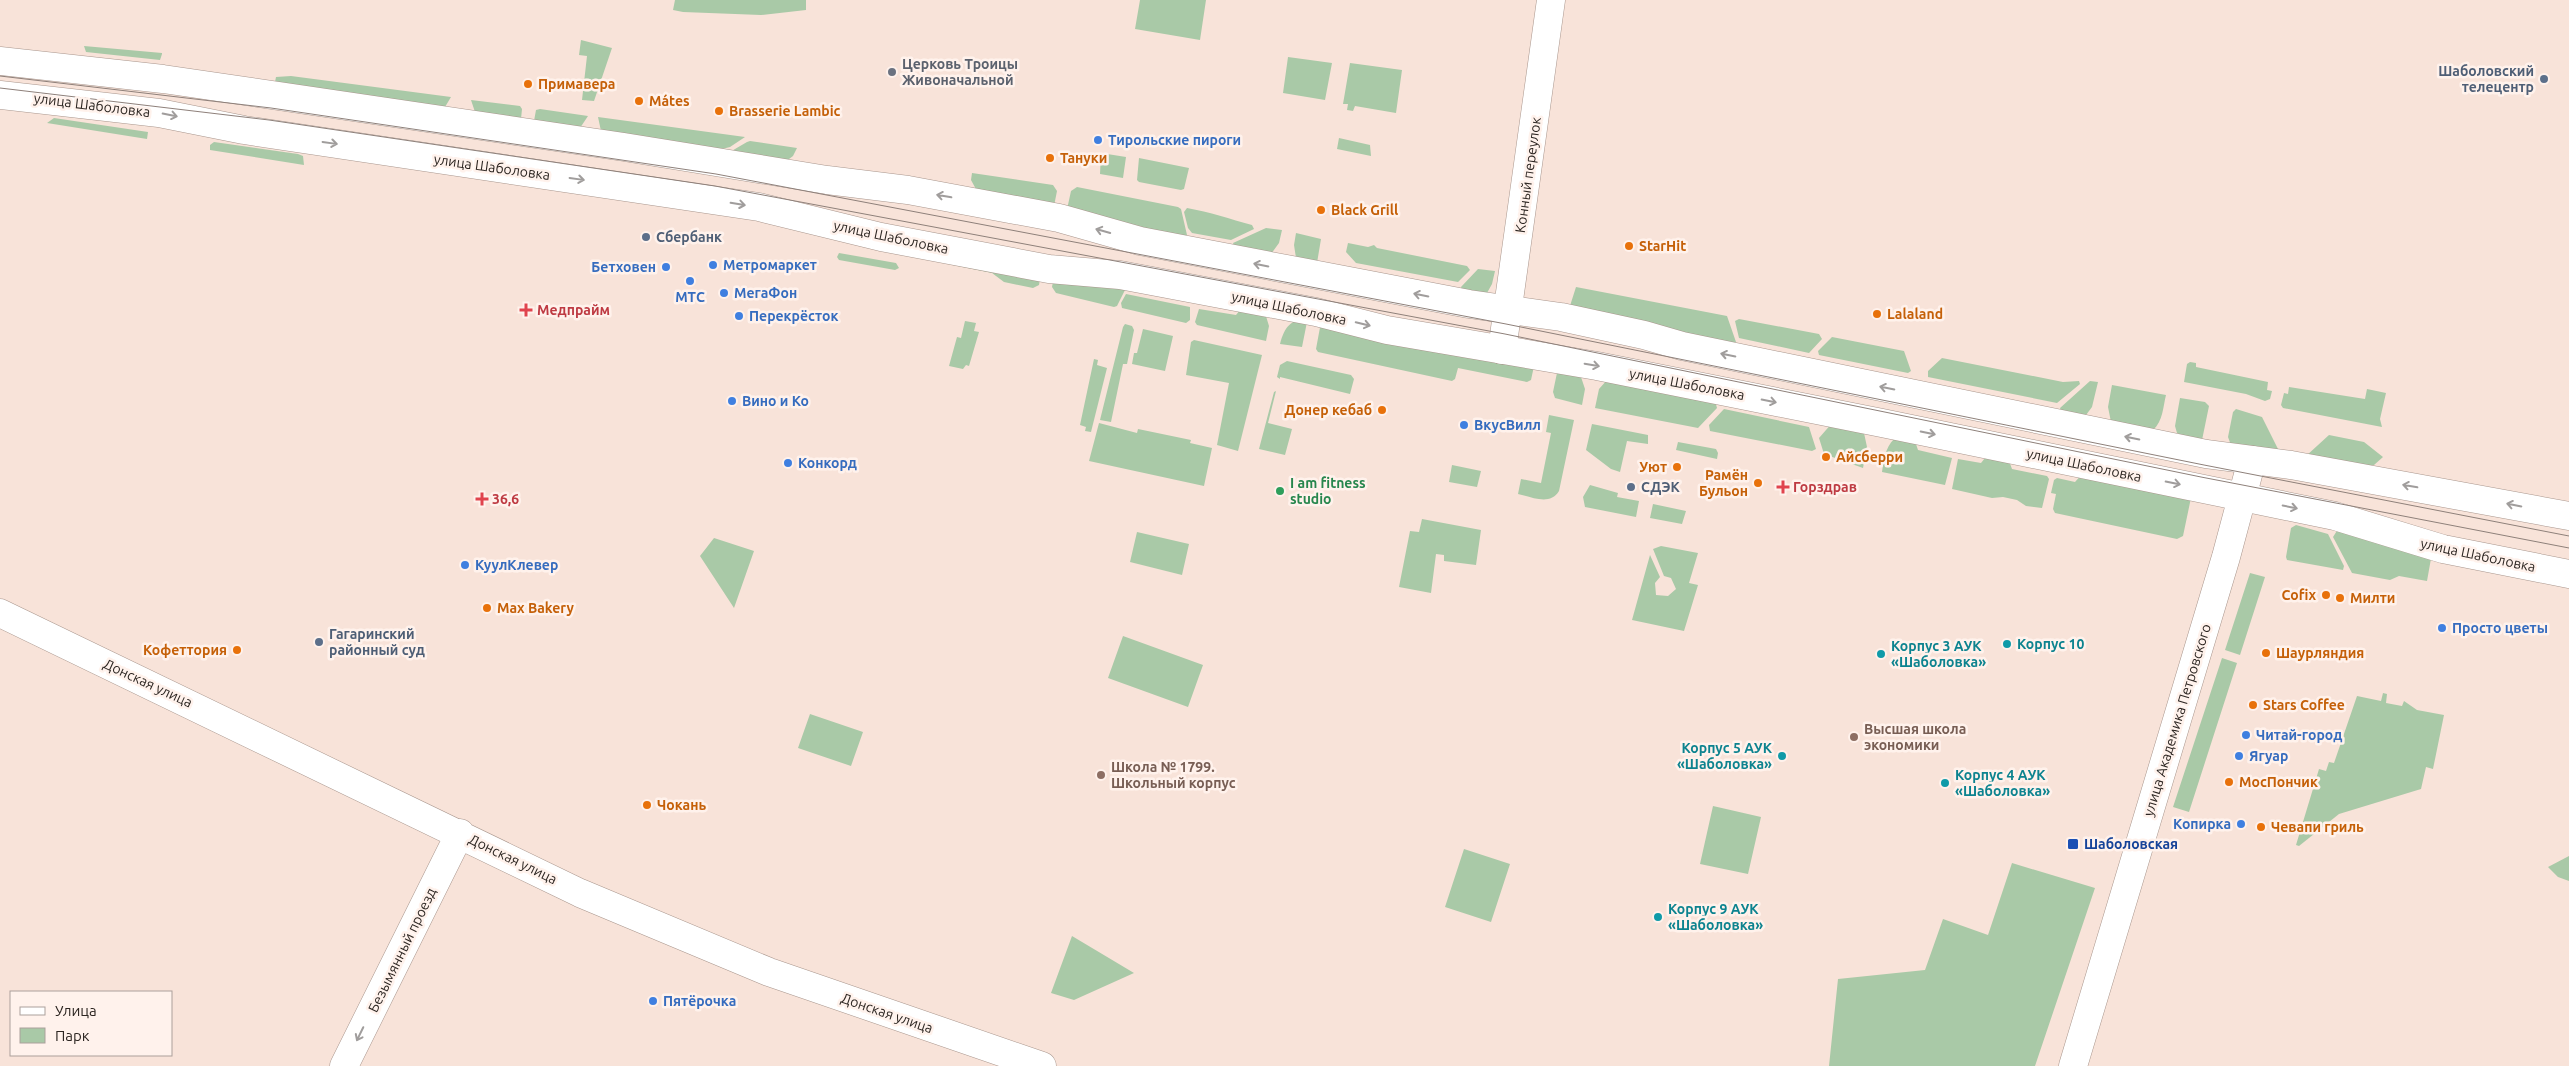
<svg xmlns="http://www.w3.org/2000/svg" width="2569" height="1066" font-family="Ubuntu,sans-serif">
  <style>
    .green { fill: #a9c9a7 }
    .lines { fill: none; stroke-linecap: round; stroke-linejoin: round }
    .minor-casing { stroke: #a9968d; stroke-width: 29 }
    .major-casing { stroke: #a9968d; stroke-width: 29 }
    .minor { stroke: #fff; stroke-width: 28 }
    .major { stroke: #fff; stroke-width: 28 }
    .tram { stroke: #8e807a; stroke-width: 1 }
    .oneway { stroke: #a09d9c }
    .worship-dot { fill: #6b7280; stroke: #fff2ec; stroke-width: 2 }
    .service-dot { fill: #5c6f8a; stroke: #fff2ec; stroke-width: 2 }
    .food-dot { fill: #e8710a; stroke: #fff2ec; stroke-width: 2 }
    .shop-dot { fill: #3f7fe0; stroke: #fff2ec; stroke-width: 2 }
    .health-dot { fill: #e0444e; stroke: #fff2ec; stroke-width: 2 }
    .leisure-dot { fill: #2e9e5b; stroke: #fff2ec; stroke-width: 2 }
    .culture-dot { fill: #0f9aa8; stroke: #fff2ec; stroke-width: 2 }
    .education-dot { fill: #8d6e63; stroke: #fff2ec; stroke-width: 2 }
    .transit-dot { fill: #1a4fb4; stroke: #fff2ec; stroke-width: 2 }
    .labels { text-anchor: middle; dominant-baseline: central; stroke-width: 5; stroke-linejoin: round; paint-order: stroke }
    .worship-label { font-size: 14px; font-weight: bold; fill: #5b616d; stroke: #fff2ec; text-anchor: start }
    .service-label { font-size: 14px; font-weight: bold; fill: #4e5e75; stroke: #fff2ec; text-anchor: start }
    .food-label { font-size: 14px; font-weight: bold; fill: #c56008; stroke: #fff2ec; text-anchor: start }
    .street-label { font-size: 14px; fill: #2d2622; stroke: #fff2ec }
    .shop-label { font-size: 14px; font-weight: bold; fill: #366cbe; stroke: #fff2ec; text-anchor: start }
    .health-label { font-size: 14px; font-weight: bold; fill: #be3a42; stroke: #fff2ec; text-anchor: start }
    .leisure-label { font-size: 14px; font-weight: bold; fill: #27864d; stroke: #fff2ec; text-anchor: start }
    .culture-label { font-size: 14px; font-weight: bold; fill: #0d838f; stroke: #fff2ec; text-anchor: start }
    .education-label { font-size: 14px; font-weight: bold; fill: #785e54; stroke: #fff2ec; text-anchor: start }
    .transit-label { font-size: 14px; font-weight: bold; fill: #164399; stroke: #fff2ec; text-anchor: start }
  </style>
  <rect width="100%" height="100%" fill="#f8e3d9"/>
  <path class="green" d="M675 0H806V10L761 15 683 12 673 10Z
    M1140 0H1206L1200 40 1135 29Z
    M581 40 612 48 594 101 582 100 587 56 579 55Z
    M84 46 162 53V54L160 60 86 52Z
    M1288 57 1332 63 1325 100 1283 93Z
    M1350 63 1402 70 1396 113 1355 106 1353 111 1347 110 1348 104H1343Z
    M291 76 451 97 445 107 275 82 276 77Z
    M471 100 520 106 522 109 521 119 475 112Z
    M540 109 588 116 580 128 534 121 536 110Z
    M598 117 745 137 730 147 722 149 601 131Z
    M54 118 148 132 147 139 47 123Z
    M1339 138 1370 145 1371 156 1337 149Z
    M214 142 298 154 303 156 304 165 210 150V145Z
    M747 142 750 141 797 148 793 156 785 162 723 156Z
    M1101 153 1126 157 1123 178 1100 174Z
    M1139 158 1189 168 1184 189 1181 190 1139 182 1137 180Z
    M972 173 1053 185 1057 191 1053 211 977 191 971 180Z
    M1077 187 1178 207 1181 209 1187 235 1181 242 1066 214 1071 191Z
    M1187 208C1210 212 1230 219 1252 225L1254 229 1231 240 1192 233 1188 228 1184 212Z
    M1266 228 1282 230 1279 243 1271 254 1236 252 1233 243Z
    M1296 233 1321 239 1316 269 1296 258 1294 245Z
    M1348 243 1368 247 1374 245 1377 248 1467 266 1470 270 1458 282 1356 263 1346 252Z
    M839 253 896 263 899 268 895 270 839 260 837 257Z
    M948 264 1041 274 1039 285 1033 288 1004 282 992 273Z
    M1478 269 1495 271 1492 284 1487 293 1465 297 1461 287Z
    M1054 276 1121 283 1125 290 1117 306 1114 307 1056 293 1052 287Z
    M1576 287 1727 316 1736 342 1730 348 1569 309Z
    M1126 294 1190 307V320L1186 323 1122 308 1121 303Z
    M1244 305 1265 313 1269 326 1266 341 1197 325 1195 322 1199 309 1236 315Z
    M1308 317 1302 347 1280 344C1285 326 1290 321 1308 317Z
    M1739 319 1819 334 1822 339 1809 353 1739 338 1735 321Z
    M965 321 976 323 974 331 979 332 969 366 966 365 963 369 949 366 957 337 961 338Z
    M1321 322 1534 366 1531 380 1527 382 1458 368 1455 379 1452 381 1318 352 1316 349Z
    M1125 324 1132 326 1134 330 1127 364H1123L1111 422 1100 420 1123 327Z
    M1143 329 1173 336 1165 371 1132 364 1134 353H1137Z
    M1832 337 1904 351 1911 371 1908 373 1819 355 1818 351Z
    M1194 340 1262 355 1238 451 1217 445 1229 383 1186 375 1191 342Z
    M1942 358 2063 382 2079 381 2080 384 2057 403 1928 377V371Z
    M1094 359 1098 360 1097 365 1107 368 1091 432 1085 431 1086 427 1080 425Z
    M1287 361 1351 375 1354 379 1350 394 1280 377V379L1277 377 1280 365Z
    M2190 362 2196 363V367L2268 382 2267 390 2272 391 2270 399 2265 401 2246 394 2184 382 2187 364Z
    M1558 368 1581 377 1585 389 1582 405 1555 398 1553 392Z
    M1607 380 1714 397 1717 408 1698 428 1595 408 1599 389Z
    M2090 381 2098 382 2092 407 2086 415 2062 416 2060 408Z
    M2112 385 2166 395C2163 407 2163 421 2153 430L2111 422 2108 407Z
    M2289 387 2365 399 2367 389 2386 393 2380 419 2382 427 2283 408 2281 405 2284 393 2288 394Z
    M1276 391 1268 423 1292 429 1285 455 1259 449 1274 392Z
    M2180 398 2205 402 2209 406 2201 445 2177 433 2175 426Z
    M1724 409 1809 427 1816 449 1812 451 1710 431 1709 425Z
    M2236 409 2262 417 2279 451 2232 448 2228 437 2233 412Z
    M1549 415 1574 420 1559 491C1550 506 1532 497 1518 494L1521 479 1541 483 1551 433 1546 432Z
    M1833 422 1864 433 1867 447 1863 468 1824 454 1819 438Z
    M1099 423 1137 433 1138 429 1191 440 1190 443 1212 448 1204 486 1089 461Z
    M1592 424 1648 435V444L1627 441 1620 472 1611 469 1586 450Z
    M2329 435 2364 442 2383 457 2374 465 2366 467 2306 456Z
    M1914 438 1918 450 1952 458 1945 485 1882 472C1884 460 1885 448 1894 439Z
    M1678 442 1716 449 1718 453 1717 459 1676 450Z
    M1989 453 2008 458 2012 469 2047 476 2049 479 2042 508 2026 506 2017 500 2003 497 1992 498 1952 489 1958 459 1981 463Z
    M1452 465 1481 471 1477 487 1449 482Z
    M2084 472 2192 493 2183 536 2177 539 2055 513 2053 509 2056 494 2051 493 2054 480 2057 478 2075 482Z
    M1590 485 1618 493 1617 497 1639 501 1636 517 1585 507 1583 497Z
    M1653 504 1686 511 1682 524 1650 518Z
    M1422 519 1481 530 1476 565 1444 561V555L1436 554 1431 593 1399 587 1410 531 1419 532Z
    M2296 525 2328 534 2344 566 2343 570 2287 560 2286 557 2291 528Z
    M2340 526 2432 553 2427 581 2399 576 2390 580 2352 573 2333 537Z
    M1137 532 1189 544 1182 575 1130 562Z
    M714 538 754 551 734 608 700 556Z
    M1661 546 1698 553 1689 583 1698 585 1684 631 1632 620 1650 555 1660 577 1655 583 1656 595 1668 596 1676 589 1671 578 1664 576 1653 549Z
    M2250 573 2265 577 2240 655 2225 650Z
    M1123 636 1203 665 1188 707 1108 678Z
    M2222 658 2237 663 2189 812 2173 807Z
    M2383 693 2387 694 2386 703 2402 706 2404 701 2417 710 2444 715 2433 769 2426 767 2421 789 2339 814 2299 846 2296 845 2319 769 2326 771 2329 762 2334 763 2357 696 2381 701Z
    M810 714 863 732 851 766 798 748Z
    M1713 806 1761 817 1748 874 1700 864Z
    M1464 849 1510 864 1491 922 1445 907Z
    M2569 856V881L2558 877 2548 867Z
    M2012 863 2095 888 2035 1066H1829L1838 979 1925 970 1943 919 1988 935Z
    M1072 936 1134 973 1074 1000 1051 993Z"/>
  <g class="lines">
    <defs>
      <path id="minor" d="M1502 350 1551 0
        M0 613 580 893 769 972 1042 1066
        M344 1066 460 833
        M2073 1066 2226 557 2252 460"/>
      <path id="major" d="M0 61 163 79 624 147 827 180 908 190 1059 218 1140 241 1469 304 1561 317 1644 335 1682 346 2206 454 2291 465 2569 516
        M0 95 159 113 244 130 759 207 881 237 1049 269 1120 275 1316 312 1387 330 1597 366 1882 423 2335 516 2443 549 2569 574"/>
    </defs>
    <use href="#minor" class="minor-casing"/>
    <use href="#major" class="major-casing"/>
    <use href="#minor" class="minor"/>
    <use href="#major" class="major"/>
    <path class="tram" d="M0 76 271 108 716 174 1506 324 2204 465 2569 536
      M0 88 269 120 715 186 1505 334 2201 477 2569 548"/>
  </g>
  <defs><path id="oneway-shaft" d="M-6 0H5M1.5-3L5.5 0L1.5 3" fill="none" stroke-width="1.6" stroke-linecap="round" stroke-linejoin="round" transform="scale(1.25)"/></defs>
  <g class="oneway">
    <use href="#oneway-shaft" transform="translate(170 115) rotate(11)"/>
    <use href="#oneway-shaft" transform="translate(330 143) rotate(8)"/>
    <use href="#oneway-shaft" transform="translate(577 179) rotate(8)"/>
    <use href="#oneway-shaft" transform="translate(944 196) rotate(-170)"/>
    <use href="#oneway-shaft" transform="translate(738 204) rotate(9)"/>
    <use href="#oneway-shaft" transform="translate(1103 231) rotate(-164)"/>
    <use href="#oneway-shaft" transform="translate(1261 265) rotate(-169)"/>
    <use href="#oneway-shaft" transform="translate(1421 295) rotate(-169)"/>
    <use href="#oneway-shaft" transform="translate(1363 324) rotate(14)"/>
    <use href="#oneway-shaft" transform="translate(1728 355) rotate(-168)"/>
    <use href="#oneway-shaft" transform="translate(1592 365) rotate(10)"/>
    <use href="#oneway-shaft" transform="translate(1887 388) rotate(-169)"/>
    <use href="#oneway-shaft" transform="translate(1769 401) rotate(11)"/>
    <use href="#oneway-shaft" transform="translate(1928 433) rotate(12)"/>
    <use href="#oneway-shaft" transform="translate(2132 438) rotate(-168)"/>
    <use href="#oneway-shaft" transform="translate(2173 483) rotate(11)"/>
    <use href="#oneway-shaft" transform="translate(2410 486) rotate(-170)"/>
    <use href="#oneway-shaft" transform="translate(2514 505) rotate(-169)"/>
    <use href="#oneway-shaft" transform="translate(2290 507) rotate(12)"/>
    <use href="#oneway-shaft" transform="translate(360 1034) rotate(116)"/>
  </g>
  <circle class="worship-dot" cx="892" cy="72" r="5"/>
  <g class="service-dot">
    <circle cx="2544" cy="79" r="5"/>
    <circle cx="646" cy="237" r="5"/>
    <circle cx="1631" cy="487" r="5"/>
    <circle cx="319" cy="642" r="5"/>
  </g>
  <g class="food-dot">
    <circle cx="528" cy="84" r="5"/>
    <circle cx="639" cy="101" r="5"/>
    <circle cx="719" cy="111" r="5"/>
    <circle cx="1050" cy="158" r="5"/>
    <circle cx="1321" cy="210" r="5"/>
    <circle cx="1629" cy="246" r="5"/>
    <circle cx="1877" cy="314" r="5"/>
    <circle cx="1382" cy="410" r="5"/>
    <circle cx="1826" cy="457" r="5"/>
    <circle cx="1677" cy="467" r="5"/>
    <circle cx="1758" cy="483" r="5"/>
    <circle cx="2326" cy="595" r="5"/>
    <circle cx="2340" cy="598" r="5"/>
    <circle cx="487" cy="608" r="5"/>
    <circle cx="237" cy="650" r="5"/>
    <circle cx="2266" cy="653" r="5"/>
    <circle cx="2253" cy="705" r="5"/>
    <circle cx="2229" cy="782" r="5"/>
    <circle cx="647" cy="805" r="5"/>
    <circle cx="2261" cy="827" r="5"/>
  </g>
  <g class="shop-dot">
    <circle cx="1098" cy="140" r="5"/>
    <circle cx="713" cy="265" r="5"/>
    <circle cx="666" cy="267" r="5"/>
    <circle cx="690" cy="281" r="5"/>
    <circle cx="724" cy="293" r="5"/>
    <circle cx="739" cy="316" r="5"/>
    <circle cx="732" cy="401" r="5"/>
    <circle cx="1464" cy="425" r="5"/>
    <circle cx="788" cy="463" r="5"/>
    <circle cx="465" cy="565" r="5"/>
    <circle cx="2442" cy="628" r="5"/>
    <circle cx="2246" cy="735" r="5"/>
    <circle cx="2239" cy="756" r="5"/>
    <circle cx="2241" cy="824" r="5"/>
    <circle cx="653" cy="1001" r="5"/>
  </g>
  <g class="health-dot">
    <path d="M523.5 302.5h5v5h5v5h-5v5h-5v-5h-5v-5h5z"/>
    <path d="M1780.5 479.5h5v5h5v5h-5v5h-5v-5h-5v-5h5z"/>
    <path d="M479.5 491.5h5v5h5v5h-5v5h-5v-5h-5v-5h5z"/>
  </g>
  <circle class="leisure-dot" cx="1280" cy="491" r="5"/>
  <g class="culture-dot">
    <circle cx="2007" cy="644" r="5"/>
    <circle cx="1881" cy="654" r="5"/>
    <circle cx="1782" cy="756" r="5"/>
    <circle cx="1945" cy="783" r="5"/>
    <circle cx="1658" cy="917" r="5"/>
  </g>
  <g class="education-dot">
    <circle cx="1854" cy="737" r="5"/>
    <circle cx="1101" cy="775" r="5"/>
  </g>
  <rect class="transit-dot" x="2067" y="838" width="12" height="12" rx="2.5"/>
  <g class="labels">
    <g class="worship-label">
      <text x="902" y="64">Церковь Троицы<tspan x="902" dy="16">Живоначальной</tspan></text>
    </g>
    <g class="service-label">
      <text x="2534" y="71" text-anchor="end">Шаболовский<tspan x="2534" dy="16">телецентр</tspan></text>
      <text x="656" y="237">Сбербанк</text>
      <text x="1641" y="487">СДЭК</text>
      <text x="329" y="634">Гагаринский<tspan x="329" dy="16">районный суд</tspan></text>
    </g>
    <g class="food-label">
      <text x="538" y="84">Примавера</text>
      <text x="649" y="101">Mátes</text>
      <text x="729" y="111">Brasserie Lambic</text>
      <text x="1060" y="158">Тануки</text>
      <text x="1331" y="210">Black Grill</text>
      <text x="1639" y="246">StarHit</text>
      <text x="1887" y="314">Lalaland</text>
      <text x="1372" y="410" text-anchor="end">Донер кебаб</text>
      <text x="1836" y="457">Айсберри</text>
      <text x="1667" y="467" text-anchor="end">Уют</text>
      <text x="1748" y="475" text-anchor="end">Рамён<tspan x="1748" dy="16">Бульон</tspan></text>
      <text x="2316" y="595" text-anchor="end">Cofix</text>
      <text x="2350" y="598">Милти</text>
      <text x="497" y="608">Max Bakery</text>
      <text x="227" y="650" text-anchor="end">Кофеттория</text>
      <text x="2276" y="653">Шаурляндия</text>
      <text x="2263" y="705">Stars Coffee</text>
      <text x="2239" y="782">МосПончик</text>
      <text x="657" y="805">Чокань</text>
      <text x="2271" y="827">Чевапи гриль</text>
    </g>
    <g class="street-label">
      <text transform="translate(92 105) rotate(7)">улица Шаболовка</text>
      <text transform="translate(492 167) rotate(8)">улица Шаболовка</text>
      <text transform="translate(1528 175) rotate(-82)">Конный переулок</text>
      <text transform="translate(891 237) rotate(12)">улица Шаболовка</text>
      <text transform="translate(1289 308) rotate(12)">улица Шаболовка</text>
      <text transform="translate(1687 384) rotate(11)">улица Шаболовка</text>
      <text transform="translate(2084 465) rotate(12)">улица Шаболовка</text>
      <text transform="translate(2478 555) rotate(12)">улица Шаболовка</text>
      <text transform="translate(148 683) rotate(25)">Донская улица</text>
      <text transform="translate(2177 720) rotate(-73)">улица Академика Петровского</text>
      <text transform="translate(513 859) rotate(26)">Донская улица</text>
      <text transform="translate(402 950) rotate(-64)">Безымянный проезд</text>
      <text transform="translate(887 1013) rotate(19)">Донская улица</text>
    </g>
    <g class="shop-label">
      <text x="1108" y="140">Тирольские пироги</text>
      <text x="723" y="265">Метромаркет</text>
      <text x="656" y="267" text-anchor="end">Бетховен</text>
      <text x="734" y="293">МегаФон</text>
      <text x="690" y="297" text-anchor="middle">МТС</text>
      <text x="749" y="316">Перекрёсток</text>
      <text x="742" y="401">Вино и Ко</text>
      <text x="1474" y="425">ВкусВилл</text>
      <text x="798" y="463">Конкорд</text>
      <text x="475" y="565">КуулКлевер</text>
      <text x="2452" y="628">Просто цветы</text>
      <text x="2256" y="735">Читай-город</text>
      <text x="2249" y="756">Ягуар</text>
      <text x="2231" y="824" text-anchor="end">Копирка</text>
      <text x="663" y="1001">Пятёрочка</text>
    </g>
    <g class="health-label">
      <text x="537" y="310">Медпрайм</text>
      <text x="1793" y="487">Горздрав</text>
      <text x="492" y="499">36,6</text>
    </g>
    <g class="leisure-label">
      <text x="1290" y="483">I am fitness<tspan x="1290" dy="16">studio</tspan></text>
    </g>
    <g class="culture-label">
      <text x="2017" y="644">Корпус 10</text>
      <text x="1891" y="646">Корпус 3 АУК<tspan x="1891" dy="16">«Шаболовка»</tspan></text>
      <text x="1772" y="748" text-anchor="end">Корпус 5 АУК<tspan x="1772" dy="16">«Шаболовка»</tspan></text>
      <text x="1955" y="775">Корпус 4 АУК<tspan x="1955" dy="16">«Шаболовка»</tspan></text>
      <text x="1668" y="909">Корпус 9 АУК<tspan x="1668" dy="16">«Шаболовка»</tspan></text>
    </g>
    <g class="education-label">
      <text x="1864" y="729">Высшая школа<tspan x="1864" dy="16">экономики</tspan></text>
      <text x="1111" y="767">Школа № 1799.<tspan x="1111" dy="16">Школьный корпус</tspan></text>
    </g>
    <g class="transit-label">
      <text x="2084" y="844">Шаболовская</text>
    </g>
  </g>
  <rect x="10" y="991" width="162" height="65" fill="#fff2ec" stroke="#aba09b"/>
  <rect x="20" y="1007" width="25" height="8" fill="#ffffff" stroke="#aba09b"/>
  <text x="55" y="1016" font-size="15" fill="#2d2622">Улица</text>
  <rect x="20" y="1028" width="25" height="15" fill="#a9c9a7" stroke="#aba09b"/>
  <text x="55" y="1041" font-size="15" fill="#2d2622">Парк</text>
</svg>
